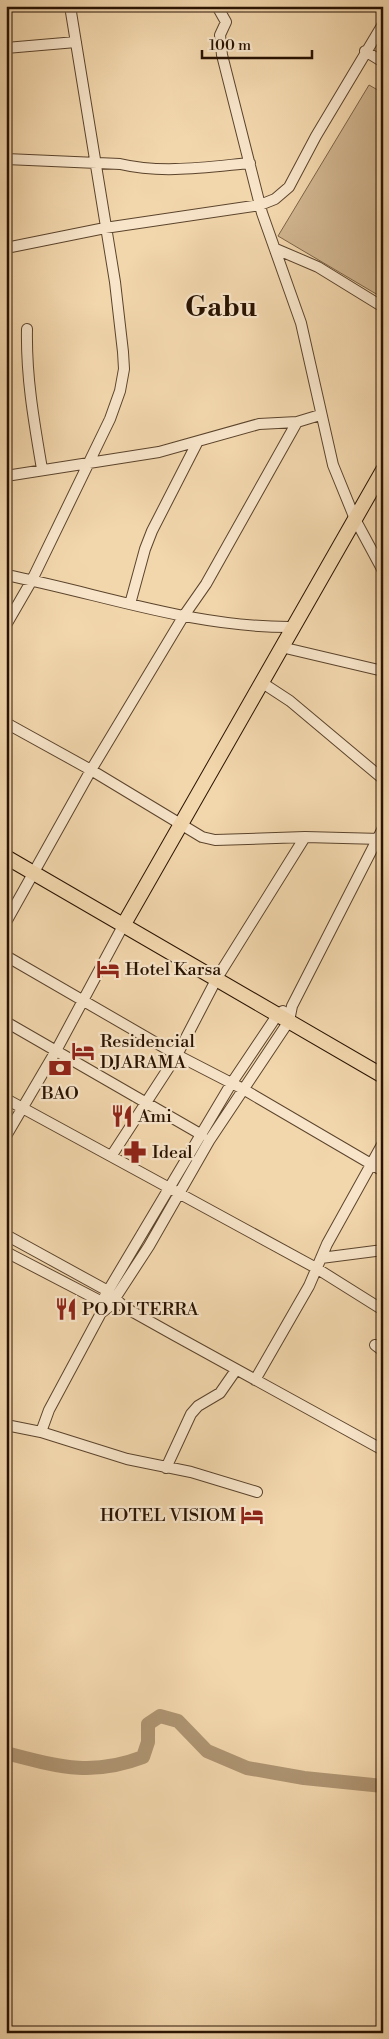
<svg xmlns="http://www.w3.org/2000/svg" width="389" height="2039" font-family="'Libre Bodoni',serif">
  <style>
    .green { fill: #d0b58f; stroke: #7c6448 }
    .lines { fill: none; stroke-linecap: round; stroke-linejoin: round }
    .river { stroke: #ae9472; stroke-width: 14 }
    .minor-casing { stroke: #5b442c; stroke-width: 12 }
    .major-casing { stroke: #291302; stroke-width: 16 }
    .minor { stroke: #f7e4c9; stroke-width: 10 }
    .major { stroke: #f2d6ac; stroke-width: 14 }
    .labels { text-anchor: middle; dominant-baseline: central; stroke-width: 4.5; stroke-linejoin: round; paint-order: stroke }
    .poi-label { font-size: 18px; fill: #291302; stroke: #f7e4c9; text-anchor: start }
    .town-label { font-size: 28px; font-weight: bold; fill: #291302; stroke: #f7e4c9 }
  </style>
  <rect width="100%" height="100%" fill="#f2d6ac"/>
  <filter id="stains"><feTurbulence type="fractalNoise" baseFrequency=".004" numOctaves="4"/><feColorMatrix values="0 0 0 0 .2 0 0 0 0 .09 0 0 0 0 .02 0 0 0 .5 -.17"/></filter>
  <radialGradient id="worn" r=".72"><stop offset=".6" stop-color="#630" stop-opacity="0"/><stop offset="1" stop-color="#630" stop-opacity=".3"/></radialGradient>
  <path class="green" d="M369 85 383 93V298L278 236Z"/>
  <g class="lines">
    <path class="river" d="M6 1753C57 1766 91 1777 143 1757L148 1742V1724L160 1716 178 1721 207 1751 247 1768 304 1778 383 1786"/>
    <defs>
      <path id="minor" d="M217 6 226 22 220 35 222 55 262 213 301 323 333 465 355 519 383 571
        M6 48 76 42
        M365 51 383 62
        M6 159 120 164C162 174 207 167 250 163
        M6 248 105 228 260 205 275 199 289 187 316 136 383 24
        M276 249 318 267 383 307
        M27 329C26 377 34 422 42 469
        M6 476 159 452 259 424 297 422 320 415
        M6 575C102 594 194 628 293 627
        M130 604 145 549 152 531 197 443
        M6 625 32 580 110 419 120 391 124 369 123 352 115 282 70 6
        M281 647 383 671
        M261 682 290 701 383 779
        M6 723 91 770 202 837 215 840 305 837 381 839
        M6 922 91 770 183 617 206 584 297 422
        M6 956 177 1055 243 1089 383 1171
        M6 1022 202 1135
        M6 1099 316 1268 383 1310
        M6 1136 57 1049 124 924
        M112 1155 177 1055 217 978 305 837
        M6 1235 108 1291 124 1307 174 1335 383 1450
        M6 1252 106 1304
        M321 1258 383 1250
        M101 1313 102 1301 231 1084 278 1014 283 1011
        M375 1345 383 1351
        M255 1380 309 1286 327 1244 383 1143
        M6 1425 41 1432 127 1459 191 1472 257 1492
        M41 1432 49 1410 101 1313 110 1306 149 1246 209 1141 289 1021 292 1006 383 828
        M166 1468 191 1414 198 1406 220 1393 236 1370"/>
      <path id="major" d="M6 857 383 1076
        M124 924 383 470"/>
    </defs>
    <use href="#minor" class="minor-casing"/>
    <use href="#major" class="major-casing"/>
    <use href="#minor" class="minor"/>
    <use href="#major" class="major"/>
  </g>
  <defs>
    <symbol id="hotel-bare" viewBox="-9 -9 18 18"><path d="M-6-4.5h1.5V1H6V5H4.5V3h-9V5H-6ZM-4 0a1.8 1.8 0 1 1 3.6 0ZM.5 0V-2.5h3Q6-2.5 6 0Z" fill="#8f2418" stroke="#f7e4c9" stroke-width="2.5" paint-order="stroke"/></symbol>
    <symbol id="bank-bare" viewBox="-9 -9 18 18"><path d="M-6-4H6V4H-6ZM0-2.3a2.3 2.3 0 1 0 0 4.6a2.3 2.3 0 1 0 0-4.6Z" fill="#8f2418" stroke="#f7e4c9" stroke-width="2.5" paint-order="stroke"/></symbol>
    <symbol id="restaurant-bare" viewBox="-9 -9 18 18"><path d="M-5-6h1v4h1v-4h1v4h1v-4h1v5L-1.5 .5V6h-2V.5L-5-1ZM5-6V6H3V1.5H1.5Q1.5-4 5-6Z" fill="#8f2418" stroke="#f7e4c9" stroke-width="2.5" paint-order="stroke"/></symbol>
    <symbol id="pharmacy-bare" viewBox="-9 -9 18 18"><path d="M-2-6h4v4h4v4h-4v4h-4v-4h-4v-4h4Z" fill="#8f2418" stroke="#f7e4c9" stroke-width="2.5" paint-order="stroke"/></symbol>
  </defs>
  <g fill-rule="evenodd">
    <use href="#hotel-bare" x="92" y="953" width="32" height="32"/>
    <use href="#hotel-bare" x="67" y="1035" width="32" height="32"/>
    <use href="#bank-bare" x="44" y="1052" width="32" height="32"/>
    <use href="#restaurant-bare" x="106" y="1100" width="32" height="32"/>
    <use href="#pharmacy-bare" x="119" y="1136" width="32" height="32"/>
    <use href="#restaurant-bare" x="50" y="1293" width="32" height="32"/>
    <use href="#hotel-bare" x="236" y="1499" width="32" height="32"/>
  </g>
  <g class="labels">
    <g class="poi-label">
      <text x="125" y="969">Hotel Karsa</text>
      <text x="100" y="1041">Residencial<tspan x="100" dy="21">DJARAMA</tspan></text>
      <text x="60" y="1093" text-anchor="middle">BAO</text>
      <text x="138" y="1116">Ami</text>
      <text x="152" y="1152">Ideal</text>
      <text x="82" y="1309">PO DI TERRA</text>
      <text x="236" y="1515" text-anchor="end">HOTEL VISIOM</text>
    </g>
    <g class="town-label">
      <text x="221" y="307">Gabu</text>
    </g>
  </g>
  <rect width="389" height="2039" fill="none" stroke="#f2d6ac" stroke-width="25"/>
  <rect x="8" y="8" width="374" height="2024" fill="none" stroke="#291302" stroke-width="2.5"/>
  <rect x="12" y="12" width="364" height="2014" fill="none" stroke="#291302"/>
  <path d="M202 50v8h110v-8" fill="none" stroke="#291302" stroke-width="2.5"/>
  <text x="209" y="50" font-size="15" fill="#291302" stroke="#f7e4c9" stroke-width="4" paint-order="stroke">100 m</text>
  <rect width="100%" height="100%" filter="url(#stains)"/>
  <rect width="100%" height="100%" fill="url(#worn)"/>
</svg>
